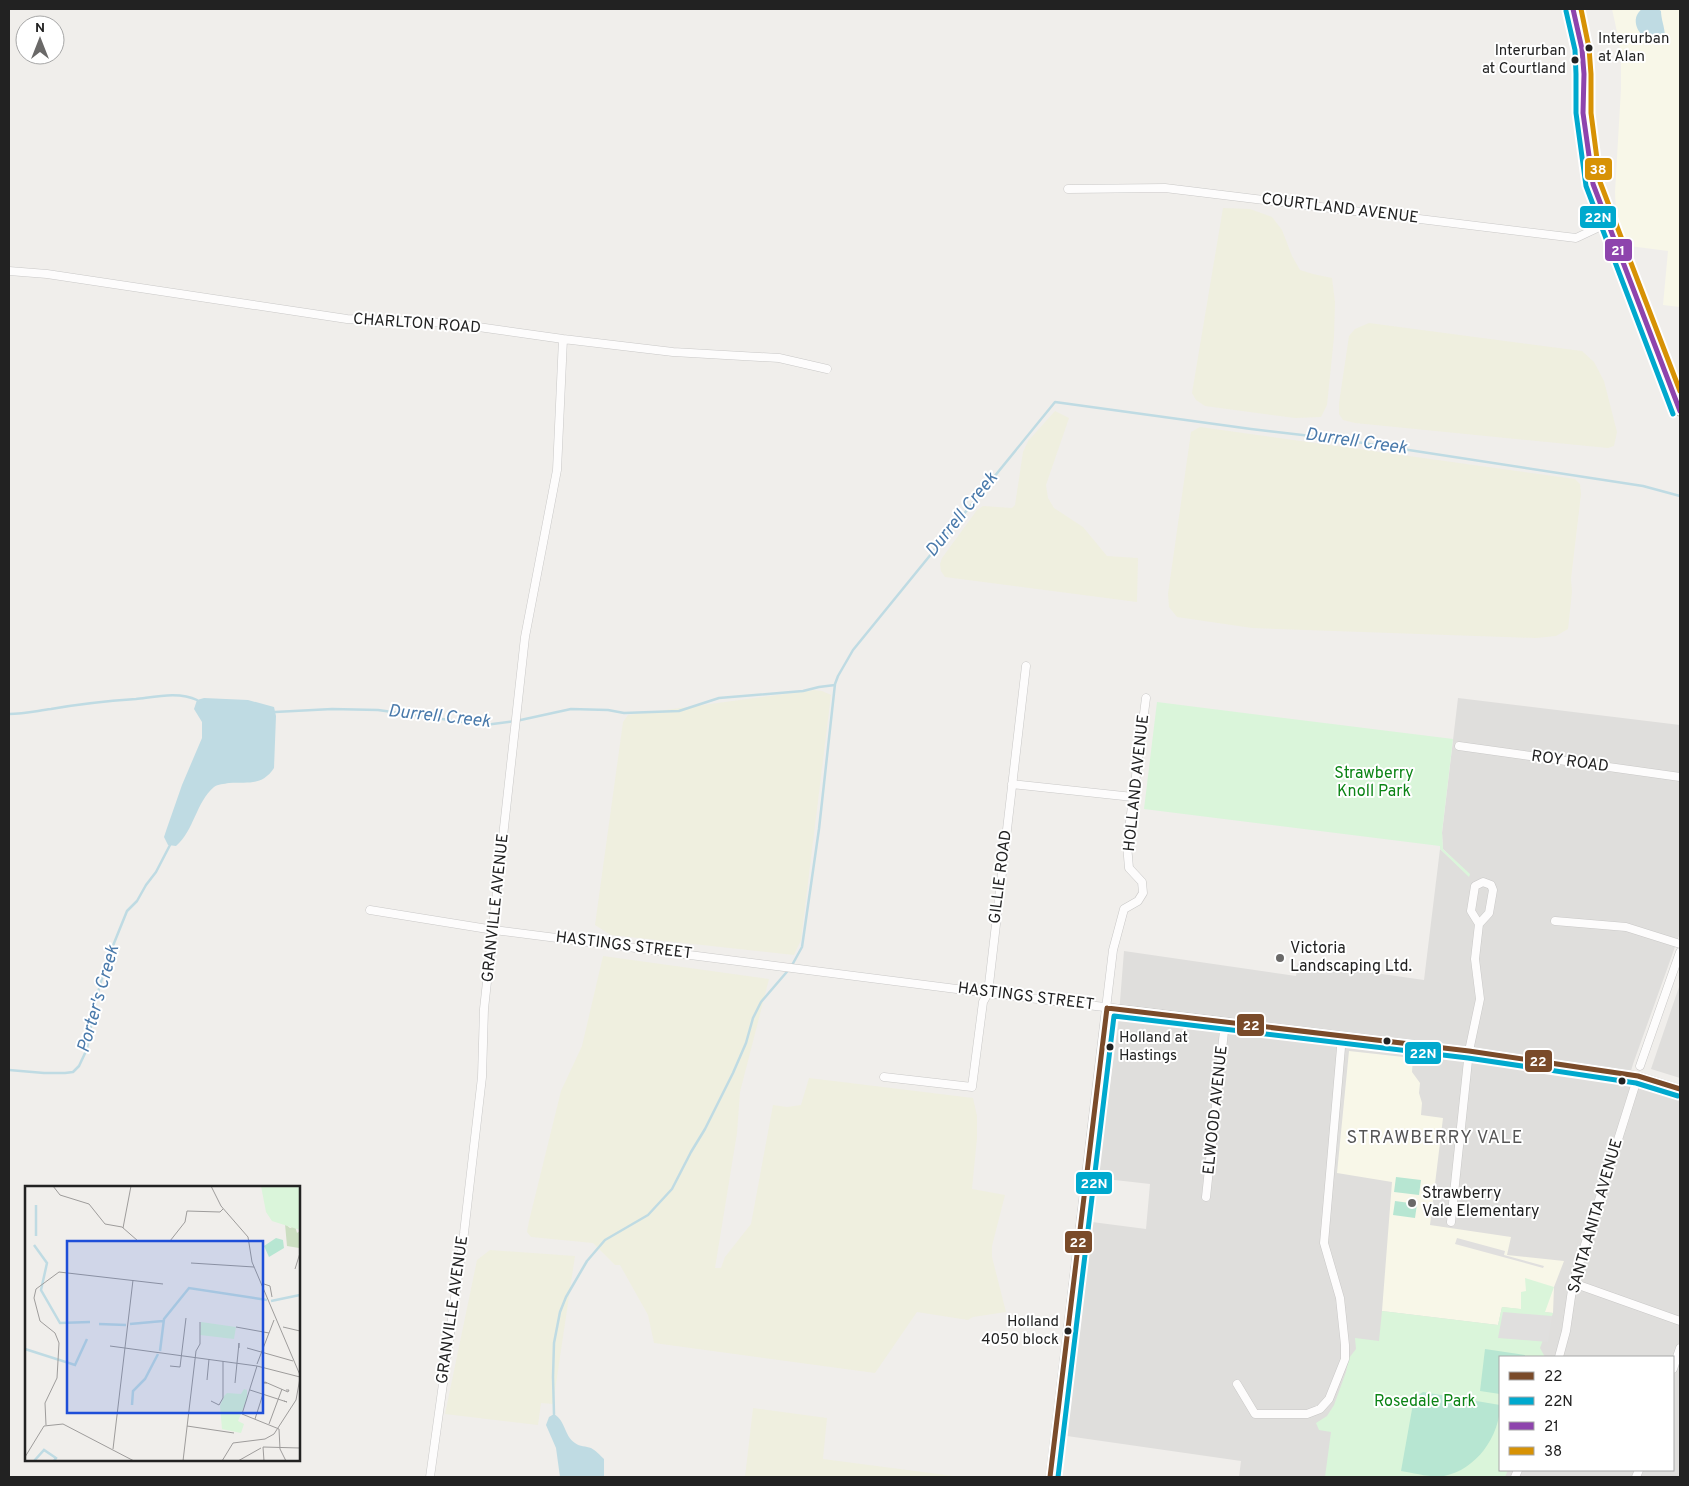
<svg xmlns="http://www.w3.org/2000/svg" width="1689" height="1486" font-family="Overpass,sans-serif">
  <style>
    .residential { fill: #dfdedc; fill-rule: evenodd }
    .education { fill: #f8f7e8 }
    .farmland { fill: #efefdf }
    .park { fill: #daf5da }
    .pitch { fill: #b7e6d2 }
    .parking { fill: #e0dfde }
    .water { fill: #bfdbe3 }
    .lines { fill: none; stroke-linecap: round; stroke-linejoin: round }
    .stream { stroke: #bfdbe3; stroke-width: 2.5 }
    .minor-casing { stroke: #c9c8c7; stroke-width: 9 }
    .secondary-casing { stroke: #999a82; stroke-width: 11 }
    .minor { stroke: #fdfcfc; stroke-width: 8 }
    .secondary { stroke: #f4f4ed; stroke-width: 10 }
    .bus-1-casing { stroke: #fff; stroke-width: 9 }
    .bus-2-casing { stroke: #fff; stroke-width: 9 }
    .bus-3-casing { stroke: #fff; stroke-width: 9 }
    .bus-4-casing { stroke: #fff; stroke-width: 9 }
    .bus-1 { stroke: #7a4b2a; stroke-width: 5 }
    .bus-2 { stroke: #00a9ce; stroke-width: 5 }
    .bus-3 { stroke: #8e44ad; stroke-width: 5 }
    .bus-4 { stroke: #d79205; stroke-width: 5 }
    .bus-dot { fill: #222; stroke: #fff; stroke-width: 2 }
    .poi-dot { fill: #6a6968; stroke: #fff; stroke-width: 2 }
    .labels { text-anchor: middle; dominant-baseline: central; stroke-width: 4; stroke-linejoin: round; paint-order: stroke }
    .bus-label { font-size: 15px; fill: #222; stroke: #fff; text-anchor: start }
    .street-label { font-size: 16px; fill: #222; stroke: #fff }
    .park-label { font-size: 16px; fill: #0c8416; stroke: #fff }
    .poi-label { font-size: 16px; fill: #222; stroke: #fff; text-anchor: start }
    .water-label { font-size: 18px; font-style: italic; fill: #4a7aab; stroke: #fff }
    .neighbourhood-label { font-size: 18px; letter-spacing: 1px; fill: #555; stroke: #fff }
    .inset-river { fill: none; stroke: #bfdbe3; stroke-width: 2.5 }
    .inset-road { fill: none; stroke: #9e9c9b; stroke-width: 1 }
    .view { fill: #1d4ed8; fill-opacity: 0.15; stroke: #1d4ed8; stroke-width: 2.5 }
    .inset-edge { fill: none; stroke: #222; stroke-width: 2.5 }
    .line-badge { stroke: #fff; stroke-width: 2 }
    .badge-label { font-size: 14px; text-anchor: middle; font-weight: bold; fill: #fff }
  </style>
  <rect width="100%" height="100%" fill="#f0eeeb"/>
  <path class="residential" d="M1458 698 1680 725V933L1633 1064 1628 1081 1680 1099V1477H1239L1241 1461 1067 1436 1092 1222 1146 1229 1150 1184 1097 1178 1118 1027 1124 951 1296 976 1298 962 1424 980 1440 849 1469 876V874L1443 849 1442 833ZM1500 1357H1673V1470H1500Z
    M1680 984V1078L1651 1069Z"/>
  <path class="education" d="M1612 9H1680V307L1663 305 1668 251 1622 245 1621 239 1616 213 1615 192 1621 89V61L1619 41Z
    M1349 1051 1413 1058 1412 1072 1420 1083 1419 1093 1422 1103 1421 1115 1443 1118 1430 1225 1511 1237 1507 1255 1564 1261 1554 1287 1553 1313 1502 1307 1498 1325 1382 1311 1392 1182 1337 1173Z"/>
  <path class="farmland" d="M1223 208 1250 209 1272 217 1282 230 1292 256 1300 270 1313 274 1332 278 1335 302 1334 337 1327 405 1321 417 1295 418 1205 406 1196 400 1192 393Z
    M1369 323 1582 351 1594 362 1604 381 1617 432 1614 446 1608 448 1355 423 1343 420 1339 414V403L1349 336 1355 329Z
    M1055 411 1069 418 1046 485 1048 498 1054 508 1083 527 1107 556 1138 558 1137 602 945 577 941 571 940 564 942 558 977 510 983 506 1012 508 1015 505 1023 452 1028 441Z
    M1200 427 1575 479 1580 484 1581 494 1571 579 1572 592 1568 629 1556 636 1536 638 1252 628 1177 617 1169 607 1168 594 1191 432Z
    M814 690 822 691 831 695 801 940 794 955 611 935 595 925 623 722 628 715Z
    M603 956 769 979 740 1092 737 1133 715 1268H721L725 1257 751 1224 773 1105 787 1107 801 1105 809 1078 973 1098 977 1116V1138L972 1189 1005 1195 992 1246V1257L1006 1312 973 1317 968 1320 917 1312 875 1373 654 1343 648 1315 620 1265H615L593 1243 531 1237 527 1232 529 1221 561 1091 582 1046Z
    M490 1250 575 1256 553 1404 541 1403 538 1425 445 1414 477 1260Z
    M753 1408 827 1418 823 1459 961 1477H745Z"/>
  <path class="park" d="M1157 702 1453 739 1442 832 1443 849 1470 874 1469 877 1440 849V846L1144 809Z
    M1525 1278 1554 1287 1545 1312 1553 1313 1540 1348 1545 1357H1500V1470H1508L1505 1477H1325L1331 1432 1319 1430 1316 1423 1327 1416 1334 1405 1346 1372 1349 1358 1356 1349 1355 1338 1379 1341 1382 1311 1498 1325 1502 1307 1521 1309V1292L1526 1291Z"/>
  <path class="pitch" d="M1396 1177 1421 1180 1419 1195 1394 1192Z
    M1395 1201 1417 1204 1415 1218 1393 1215Z
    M1485 1349 1525 1355V1357H1500V1394L1480 1391Z
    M1423 1392 1500 1405C1500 1436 1476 1470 1444 1476 1431 1478 1414 1473 1401 1471L1414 1398Z"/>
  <path class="parking" d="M1457 1238 1505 1251 1504 1255 1544 1266 1543 1268 1455 1244Z
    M1503 1312 1552 1316 1548 1342 1498 1338Z"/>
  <path class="water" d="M1642 9H1658L1661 11C1661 21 1667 32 1664 41 1649 50 1624 23 1642 9Z
    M204 698 248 700 274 707 276 716 274 768C262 786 249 782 229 783 224 784 218 784 214 787 196 802 194 831 176 846L168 845 164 837 167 828 182 785 202 738V722L194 709 197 700Z
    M554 1414C566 1421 564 1436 575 1443 580 1447 586 1446 591 1448 595 1450 600 1455 604 1459V1477H560L556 1448 546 1425 549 1417Z"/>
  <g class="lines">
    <path class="stream" d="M275 712 332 709 378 710 485 725 516 721 571 709 608 710 624 713 679 711 719 698 803 691 819 687 835 685
      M9 714C24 714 36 711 51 709 79 704 107 701 136 699 154 697 179 691 197 700
      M9 1070 44 1073H65L73 1072 79 1066 87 1049 96 999 108 958 127 911 137 901 146 885 156 872 170 845
      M554 1414 553 1377 554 1343 560 1312 566 1297 587 1261 605 1240 648 1215 672 1189 691 1152 705 1129 733 1073 746 1043 753 1018 761 1002 791 967 802 947 819 829 835 684 838 676 853 650 1055 402 1251 429 1337 439 1643 486 1680 496"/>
    <defs>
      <path id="minor" d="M1068 189 1165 188 1576 238 1608 223
        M9 271 47 274 347 319 450 323 563 339 673 352 779 358 827 369
        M1459 746 1680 777
        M1012 784 1133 797
        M370 910 494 930 988 993 1469 1051 1638 1076 1680 1089
        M1555 921 1626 927 1680 944
        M1640 1066 1680 952
        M884 1077 972 1087 983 1002 988 993 1026 666
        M1206 1197 1225 1022
        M1451 1222 1469 1051 1480 999 1475 959 1479 924 1489 913 1493 890 1491 885 1483 882 1475 886 1471 911 1479 924
        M1573 1283 1680 1321
        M1559 1357 1566 1331 1573 1283 1638 1076
        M1673 1369 1680 1348
        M1237 1384 1255 1414H1307L1320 1409 1329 1399 1345 1359V1345L1340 1298 1324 1243 1342 1036
        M430 1477 464 1233 482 1077 484 1009 525 637 557 470 563 339
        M1050 1477 1113 950 1124 909 1138 901 1143 893 1142 882 1129 868 1127 845 1146 698
        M1515 1477 1518 1470
        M1636 1477 1639 1470"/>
      <path id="secondary" d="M1573 9 1582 49 1584 74 1583 113 1593 184 1680 411"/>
    </defs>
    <use href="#minor" class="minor-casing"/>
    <use href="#secondary" class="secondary-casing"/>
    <use href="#minor" class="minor"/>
    <use href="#secondary" class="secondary"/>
    <defs>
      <path id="bus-1" d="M1107 1008 1469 1051 1638 1076 1680 1089
        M1050 1477 1107 1008"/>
      <path id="bus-2" d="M1566 11 1575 50 1576 74V113L1586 186 1673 414
        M1058 1477 1114 1016 1468 1058 1636 1083 1678 1096"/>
      <path id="bus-3" d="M1573 9 1582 49 1584 74 1583 113 1593 184 1680 411"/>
      <path id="bus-4" d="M1581 9 1589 48 1591 74V113L1600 182 1680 391"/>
    </defs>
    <use href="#bus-1" class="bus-1-casing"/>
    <use href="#bus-2" class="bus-2-casing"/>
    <use href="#bus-3" class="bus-3-casing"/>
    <use href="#bus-4" class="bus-4-casing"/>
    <use href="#bus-1" class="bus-1"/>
    <use href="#bus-2" class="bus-2"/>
    <use href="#bus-3" class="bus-3"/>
    <use href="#bus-4" class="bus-4"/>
  </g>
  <g class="bus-dot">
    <circle cx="1589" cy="48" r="4.5"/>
    <circle cx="1575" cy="60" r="4.5"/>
    <circle cx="1387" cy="1041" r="4.5"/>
    <circle cx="1110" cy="1047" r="4.5"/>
    <circle cx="1622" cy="1081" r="4.5"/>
    <circle cx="1068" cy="1331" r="4.5"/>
  </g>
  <g class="poi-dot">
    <circle cx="1280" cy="958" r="5"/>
    <circle cx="1412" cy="1203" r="5"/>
  </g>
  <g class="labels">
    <g class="bus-label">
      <text x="1598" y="39">Interurban<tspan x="1598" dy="18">at Alan</tspan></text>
      <text x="1566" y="51" text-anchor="end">Interurban<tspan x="1566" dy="18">at Courtland</tspan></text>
      <text x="1119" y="1038">Holland at<tspan x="1119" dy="18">Hastings</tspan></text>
      <text x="1059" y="1322" text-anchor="end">Holland<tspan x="1059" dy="18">4050 block</tspan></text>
    </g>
    <g class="street-label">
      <text transform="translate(1340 209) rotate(7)">COURTLAND AVENUE</text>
      <text transform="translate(417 324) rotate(4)">CHARLTON ROAD</text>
      <text transform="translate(1570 762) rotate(8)">ROY ROAD</text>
      <text transform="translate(1137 783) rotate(-84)">HOLLAND AVENUE</text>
      <text transform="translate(1001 877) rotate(-83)">GILLIE ROAD</text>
      <text transform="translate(496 908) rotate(-84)">GRANVILLE AVENUE</text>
      <text transform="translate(624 946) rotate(7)">HASTINGS STREET</text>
      <text transform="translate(1026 997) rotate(7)">HASTINGS STREET</text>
      <text transform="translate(1216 1110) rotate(-84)">ELWOOD AVENUE</text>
      <text transform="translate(1596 1216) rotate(-74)">SANTA ANITA AVENUE</text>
      <text transform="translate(453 1310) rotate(-82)">GRANVILLE AVENUE</text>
    </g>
    <g class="park-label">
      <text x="1374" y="774">Strawberry<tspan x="1374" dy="18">Knoll Park</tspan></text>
      <text x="1425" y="1402">Rosedale Park</text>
    </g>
    <g class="poi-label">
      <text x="1290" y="949">Victoria<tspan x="1290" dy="18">Landscaping Ltd.</tspan></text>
      <text x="1422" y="1194">Strawberry<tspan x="1422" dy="18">Vale Elementary</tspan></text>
    </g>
    <g class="water-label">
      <text transform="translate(1356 442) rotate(8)">Durrell Creek</text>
      <text transform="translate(962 515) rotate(-51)">Durrell Creek</text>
      <text transform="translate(439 717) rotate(6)">Durrell Creek</text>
      <text transform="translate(99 999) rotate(-74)">Porter's Creek</text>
    </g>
    <g class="neighbourhood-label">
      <text x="1435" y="1138">STRAWBERRY VALE</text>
    </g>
  </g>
  <g transform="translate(25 1186)">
    <rect width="275" height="275" fill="#f0eeeb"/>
    <path d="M260 38 265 42 270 40 272 47 275 45 274 62 262 60Z" fill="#cbdec1"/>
    <path d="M236 0H275V44L247 35 241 26ZM176 136 211 141 209 153 213 157 209 153 175 149ZM219 203 222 204V213L213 235 219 238 216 247 197 243 195 220 199 210 202 207 216 208Z" fill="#daf5da"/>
    <path d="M251 52 258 54 259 62 244 71 239 60Z" fill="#b7e6d2"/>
    <path class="inset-river" d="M11 19V50M9 59 22 77 16 104 35 137 65 136M246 115 275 109M74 138 101 139M105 138 138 135M0 163 50 179 62 153M135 165 139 133 164 102 242 114M107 219 108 205 120 193 133 168M9 275 19 264 31 272 29 275"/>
    <path class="inset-road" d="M28 0 35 9 64 18 80 38 97 41 113 55H145L160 36 162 25 195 26 198 23M186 0 196 20 223 51 227 76 275 189M98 42 106 0M166 77 229 81M270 83 275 67M239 98 245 100 247 111M211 141 244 147M258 141 275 145M85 160 232 180 275 191M222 162 268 175M232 178 249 134M145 180 155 181 161 132M232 180 217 228 254 243 255 263 261 275M182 194 184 173M210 197 214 157V162M242 197H238L240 196 263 206 264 204H261M225 204 262 216 259 215M186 215 194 219 198 212V175M230 233 238 208M244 238 257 203M21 239 20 217 32 192 34 157 30 147 15 135 9 112 11 103 34 86 138 98M162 240 209 247M88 263 108 94M0 271 19 240 38 238 109 275M158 275 171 165 175 158V136M197 275 208 257 240 253 249 248 271 214 275 192M213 275 236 262M239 275 238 261 275 262"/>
    <path class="view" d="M42 55H238V227H42Z"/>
    <rect width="275" height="275" class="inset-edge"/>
  </g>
  <g class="line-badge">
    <rect x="1584" y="157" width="29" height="24" rx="5" fill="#d79205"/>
    <rect x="1579" y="205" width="38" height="24" rx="5" fill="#00a9ce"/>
    <rect x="1604" y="238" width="29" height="24" rx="5" fill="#8e44ad"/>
    <rect x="1236" y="1013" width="29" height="24" rx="5" fill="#7a4b2a"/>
    <rect x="1404" y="1041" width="38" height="24" rx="5" fill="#00a9ce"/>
    <rect x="1524" y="1049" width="29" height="24" rx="5" fill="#7a4b2a"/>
    <rect x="1075" y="1171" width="38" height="24" rx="5" fill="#00a9ce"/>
    <rect x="1064" y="1230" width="29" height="24" rx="5" fill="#7a4b2a"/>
  </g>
  <g class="badge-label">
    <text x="1598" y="174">38</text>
    <text x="1598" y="222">22N</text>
    <text x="1618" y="255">21</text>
    <text x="1251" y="1030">22</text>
    <text x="1423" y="1058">22N</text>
    <text x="1538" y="1066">22</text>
    <text x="1094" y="1188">22N</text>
    <text x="1078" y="1247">22</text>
  </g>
  <rect width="1689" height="1486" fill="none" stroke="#222222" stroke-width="20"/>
  <rect x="1499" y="1356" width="175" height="115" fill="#ffffff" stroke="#a7a7a7"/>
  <rect x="1509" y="1372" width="25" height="8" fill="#7a4b2a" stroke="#a7a7a7"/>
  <text x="1544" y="1381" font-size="15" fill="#222222">22</text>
  <rect x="1509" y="1397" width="25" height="8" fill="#00a9ce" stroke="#a7a7a7"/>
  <text x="1544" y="1406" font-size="15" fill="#222222">22N</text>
  <rect x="1509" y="1422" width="25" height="8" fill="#8e44ad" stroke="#a7a7a7"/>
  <text x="1544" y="1431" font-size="15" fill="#222222">21</text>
  <rect x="1509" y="1447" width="25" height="8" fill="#d79205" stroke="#a7a7a7"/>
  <text x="1544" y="1456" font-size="15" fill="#222222">38</text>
  <g transform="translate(40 40)"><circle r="24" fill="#ffffff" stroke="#a7a7a7"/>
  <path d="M0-4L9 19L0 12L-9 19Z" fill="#6a6968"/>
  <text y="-8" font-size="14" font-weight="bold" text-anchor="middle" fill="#222222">N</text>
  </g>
</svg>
